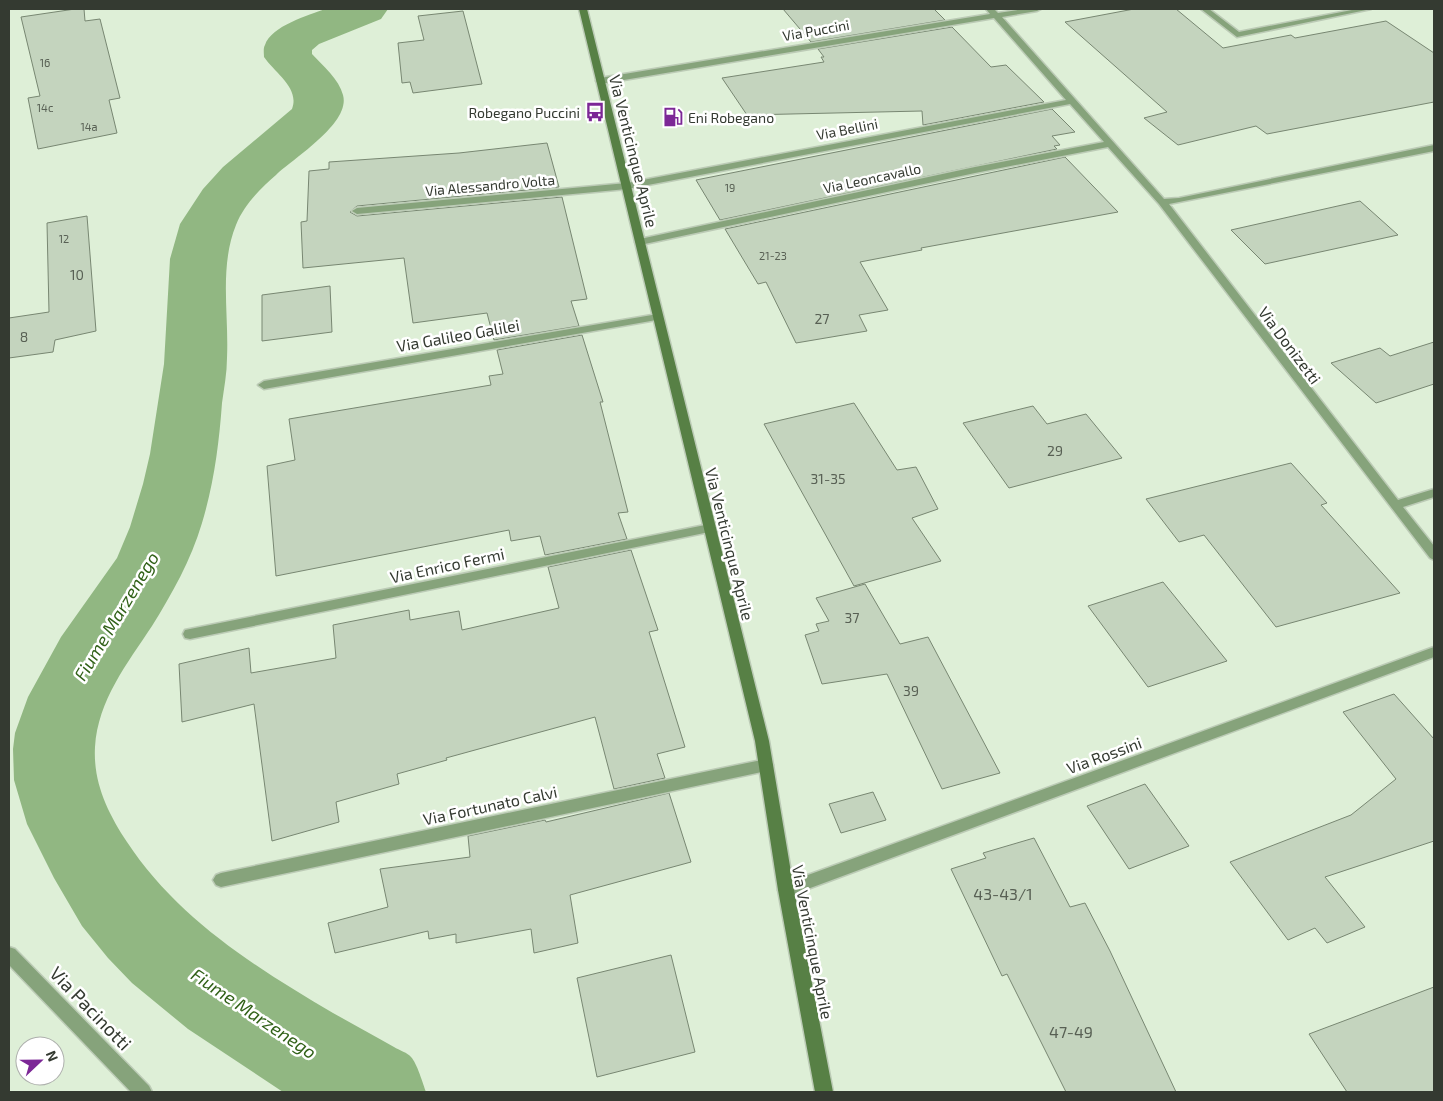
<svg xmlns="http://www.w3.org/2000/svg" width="1443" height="1101" font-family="'Exo 2',sans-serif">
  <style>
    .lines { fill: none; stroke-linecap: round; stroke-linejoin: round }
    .river { fill: #91b782; fill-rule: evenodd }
    .building { fill: #c4d4be; stroke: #788772 }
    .minor-casing { stroke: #bccbb6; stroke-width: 3 }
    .secondary-casing { stroke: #bccbb6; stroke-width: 3 }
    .minor { fill: #86a37b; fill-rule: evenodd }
    .secondary { fill: #578045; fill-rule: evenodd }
    .labels { text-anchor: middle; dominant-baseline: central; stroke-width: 5; stroke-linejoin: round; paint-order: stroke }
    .far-number-label { font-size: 11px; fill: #586054 }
    .far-street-label { font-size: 14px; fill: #343a31; stroke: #fff }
    .far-poi-label { font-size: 14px; fill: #343a31; stroke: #fff; text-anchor: end }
    .number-label { font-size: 14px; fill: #586054 }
    .street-label { font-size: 16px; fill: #343a31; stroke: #fff }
    .near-number-label { font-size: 16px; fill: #586054 }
    .water-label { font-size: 18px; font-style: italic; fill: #316118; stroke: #fff }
    .near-street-label { font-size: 19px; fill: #343a31; stroke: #fff }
  </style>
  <rect width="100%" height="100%" fill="#deefd7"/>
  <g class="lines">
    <path class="river" d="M325 9H388L381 19 319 44 312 50V54C323 66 339 79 343 95 351 123 294 158 276 175 260 189 244 205 236 225 219 267 229 314 227 358 227 373 224 388 222 403 219 444 214 483 202 523 191 560 172 594 152 626 127 664 98 700 95 747 93 783 108 813 127 842 177 918 256 968 333 1013 353 1024 374 1036 394 1047 399 1050 408 1053 411 1057 417 1063 423 1084 426 1092H283L188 1029 132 983 108 958 82 926 54 878 27 824 14 780 13 749 15 733 28 697 61 637 117 558 130 527 143 484 150 454 164 364 170 259 180 224 203 189 223 167 292 109C300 88 275 73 264 57 264 54 263 48 265 45 271 26 309 15 325 9Z"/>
  </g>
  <path class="building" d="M75 9H84L85 21 100 19 120 98 109 100 117 133 38 149 28 98 40 96 21 17Z
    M783 9H934L945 20 811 42Z
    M1134 9H1176L1223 48 1291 35 1295 38 1386 21 1434 53V102L1267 134 1256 126 1178 145 1144 118 1167 112 1065 22Z
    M463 11 482 84 413 93 410 82 402 83 398 43 424 40 418 16Z
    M952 27 991 67 1006 65 1044 102 923 125 922 111 747 115 722 78 824 62 821 57H824L818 49Z
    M1052 109 1075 132 1052 136 1060 145 1054 146 1057 149 720 220 696 180Z
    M547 143 559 187 357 206 350 212 357 216 562 197 587 299 571 301 579 326 494 340 487 313 413 323 404 258 303 268 301 222 307 221 309 171 329 169V162L459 153Z
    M1065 157 1118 212 921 248 922 250 860 262 888 310 859 315 867 331 796 343 766 282 758 284 725 229Z
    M1360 201 1398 235 1265 264 1231 230Z
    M87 216 96 331 55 340 53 352 9 358V318L49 312 47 223Z
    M330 286 332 332 262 341V295Z
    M582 335 603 402H600L628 512 618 513 627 539 545 555 540 536 511 541 509 530 276 576 267 466 295 460 289 419 491 385 489 376 503 374 497 350Z
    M1434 342V384L1376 403 1331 363 1380 348 1390 356Z
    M854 403 897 470 916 467 938 509 912 518 941 561 854 586 764 424Z
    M1033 406 1047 424 1086 414 1122 458 1009 488 963 423Z
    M1291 463 1327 503 1321 505 1400 593 1276 627 1204 535 1179 542 1146 499Z
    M631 550 658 630 649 632 685 747 657 754 665 778 614 789 595 717 446 758 447 760 397 774 399 784 336 802 339 822 272 841 254 704 182 722 179 664 249 648 251 673 336 658 333 625 409 610 410 620 459 611 462 630 559 608 548 567Z
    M1163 582 1227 661 1148 687 1088 606Z
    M865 584 900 644 928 637 1000 773 942 789 887 674 822 684 805 635 819 631 816 624 829 621 816 598Z
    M1394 694 1434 739V841L1325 877 1365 927 1327 943 1315 928 1288 940 1230 862 1351 815 1396 779 1343 712Z
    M1145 784 1189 846 1129 869 1087 806Z
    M873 792 886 820 841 833 829 804Z
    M669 793 691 862 570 895 578 943 534 953 531 929 456 943V934L429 939 428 931 335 953 328 923 388 907 380 869 470 857 468 836 545 820 546 822Z
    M1034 838 1070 907 1085 903 1110 951 1176 1092H1066L1007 974 1002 976 951 869 986 858 983 853Z
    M671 955 695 1052 597 1077 577 978Z
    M1434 987V1092H1347L1309 1034Z"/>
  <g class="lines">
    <defs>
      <path id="minor" d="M986 9H994L998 13 1024 9H1041L1037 11 1002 17 1164 199 1179 198 1434 145V151L1169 204 1398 500 1434 489V497L1403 507 1434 546V560L1430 558 1159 204 1108 147 975 173 640 245 635 242 640 239 975 167 1104 142 1070 104 627 189 357 214 352 211 357 208 627 183 1066 100 994 18 600 84 596 81 600 78 990 14Z
        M1201 9H1209L1239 32 1357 9H1371L1237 37Z
        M658 314 663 317 662 319 264 389 258 385 264 381Z
        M710 524 716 528 714 531 190 639 185 638 183 634 185 630 190 629Z
        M1434 647V657L786 897 781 895 778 890 781 885 786 883Z
        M766 759 771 761 773 765 771 769 766 771 221 887 216 885 213 880 216 875 221 873Z
        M9 947 15 949 149 1086 152 1092H131L9 965Z"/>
      <path id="secondary" d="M579 9H587L769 741 794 890 833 1092H815L778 890 755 741Z"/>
    </defs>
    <use href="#minor" class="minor-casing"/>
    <use href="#secondary" class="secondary-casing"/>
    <use href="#minor" class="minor"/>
    <use href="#secondary" class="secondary"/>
  </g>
  <defs>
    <symbol id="bus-bare" viewBox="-9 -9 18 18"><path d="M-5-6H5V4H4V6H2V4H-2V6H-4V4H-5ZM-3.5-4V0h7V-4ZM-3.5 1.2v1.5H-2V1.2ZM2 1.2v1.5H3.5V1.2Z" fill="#7c2796" stroke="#fff" stroke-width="2.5" paint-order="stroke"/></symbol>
    <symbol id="fuel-bare" viewBox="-9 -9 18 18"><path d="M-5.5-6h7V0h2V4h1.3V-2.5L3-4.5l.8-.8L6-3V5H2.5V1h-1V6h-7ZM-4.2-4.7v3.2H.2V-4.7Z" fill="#7c2796" stroke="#fff" stroke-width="2.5" paint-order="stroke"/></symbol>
  </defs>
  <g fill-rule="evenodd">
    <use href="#bus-bare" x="581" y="98" width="28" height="28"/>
    <use href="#fuel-bare" x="659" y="103" width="28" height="28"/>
  </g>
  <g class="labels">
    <g class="far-number-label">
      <text x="45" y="62">16</text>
      <text x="45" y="107">14c</text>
      <text x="89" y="126">14a</text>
      <text x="730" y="187">19</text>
      <text x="64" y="238">12</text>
      <text x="773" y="255">21-23</text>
    </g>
    <g class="far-street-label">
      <text transform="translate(816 30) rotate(-10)">Via Puccini</text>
      <text transform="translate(847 129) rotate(-11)">Via Bellini</text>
      <text transform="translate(872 178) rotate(-12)">Via Leoncavallo</text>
      <text transform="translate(490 185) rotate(-5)">Via Alessandro Volta</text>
    </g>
    <g class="far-poi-label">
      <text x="580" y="112">Robegano Puccini</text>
      <text x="688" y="117" text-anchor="start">Eni Robegano</text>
    </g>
    <g class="number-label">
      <text x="77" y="274">10</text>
      <text x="822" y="318">27</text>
      <text x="24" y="336">8</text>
      <text x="1055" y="450">29</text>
      <text x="828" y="478">31-35</text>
      <text x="852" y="617">37</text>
      <text x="911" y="690">39</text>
    </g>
    <g class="street-label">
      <text transform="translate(634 151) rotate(76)">Via Venticinque Aprile</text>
      <text transform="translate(458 335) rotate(-10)">Via Galileo Galilei</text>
      <text transform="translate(1290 345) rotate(53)">Via Donizetti</text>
      <text transform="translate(730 544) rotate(76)">Via Venticinque Aprile</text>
      <text transform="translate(447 565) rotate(-12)">Via Enrico Fermi</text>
      <text transform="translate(1104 755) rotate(-20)">Via Rossini</text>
      <text transform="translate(490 805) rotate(-12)">Via Fortunato Calvi</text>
      <text transform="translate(813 942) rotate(79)">Via Venticinque Aprile</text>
    </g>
    <g class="near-number-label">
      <text x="1003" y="893">43-43/1</text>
      <text x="1071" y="1031">47-49</text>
    </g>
    <g class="water-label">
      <text transform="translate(116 616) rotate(-59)">Fiume Marzenego</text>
      <text transform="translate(254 1013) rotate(34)">Fiume Marzenego</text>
    </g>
    <g class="near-street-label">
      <text transform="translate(91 1008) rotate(46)">Via Pacinotti</text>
    </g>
  </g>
  <rect width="1443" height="1101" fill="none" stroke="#343a31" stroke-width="20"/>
  <g transform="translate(40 1061) rotate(68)"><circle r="24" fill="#ffffff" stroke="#aeb0ad"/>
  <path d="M0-4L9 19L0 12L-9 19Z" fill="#7c2796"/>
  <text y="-8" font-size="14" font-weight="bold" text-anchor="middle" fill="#343a31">N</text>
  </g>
</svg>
